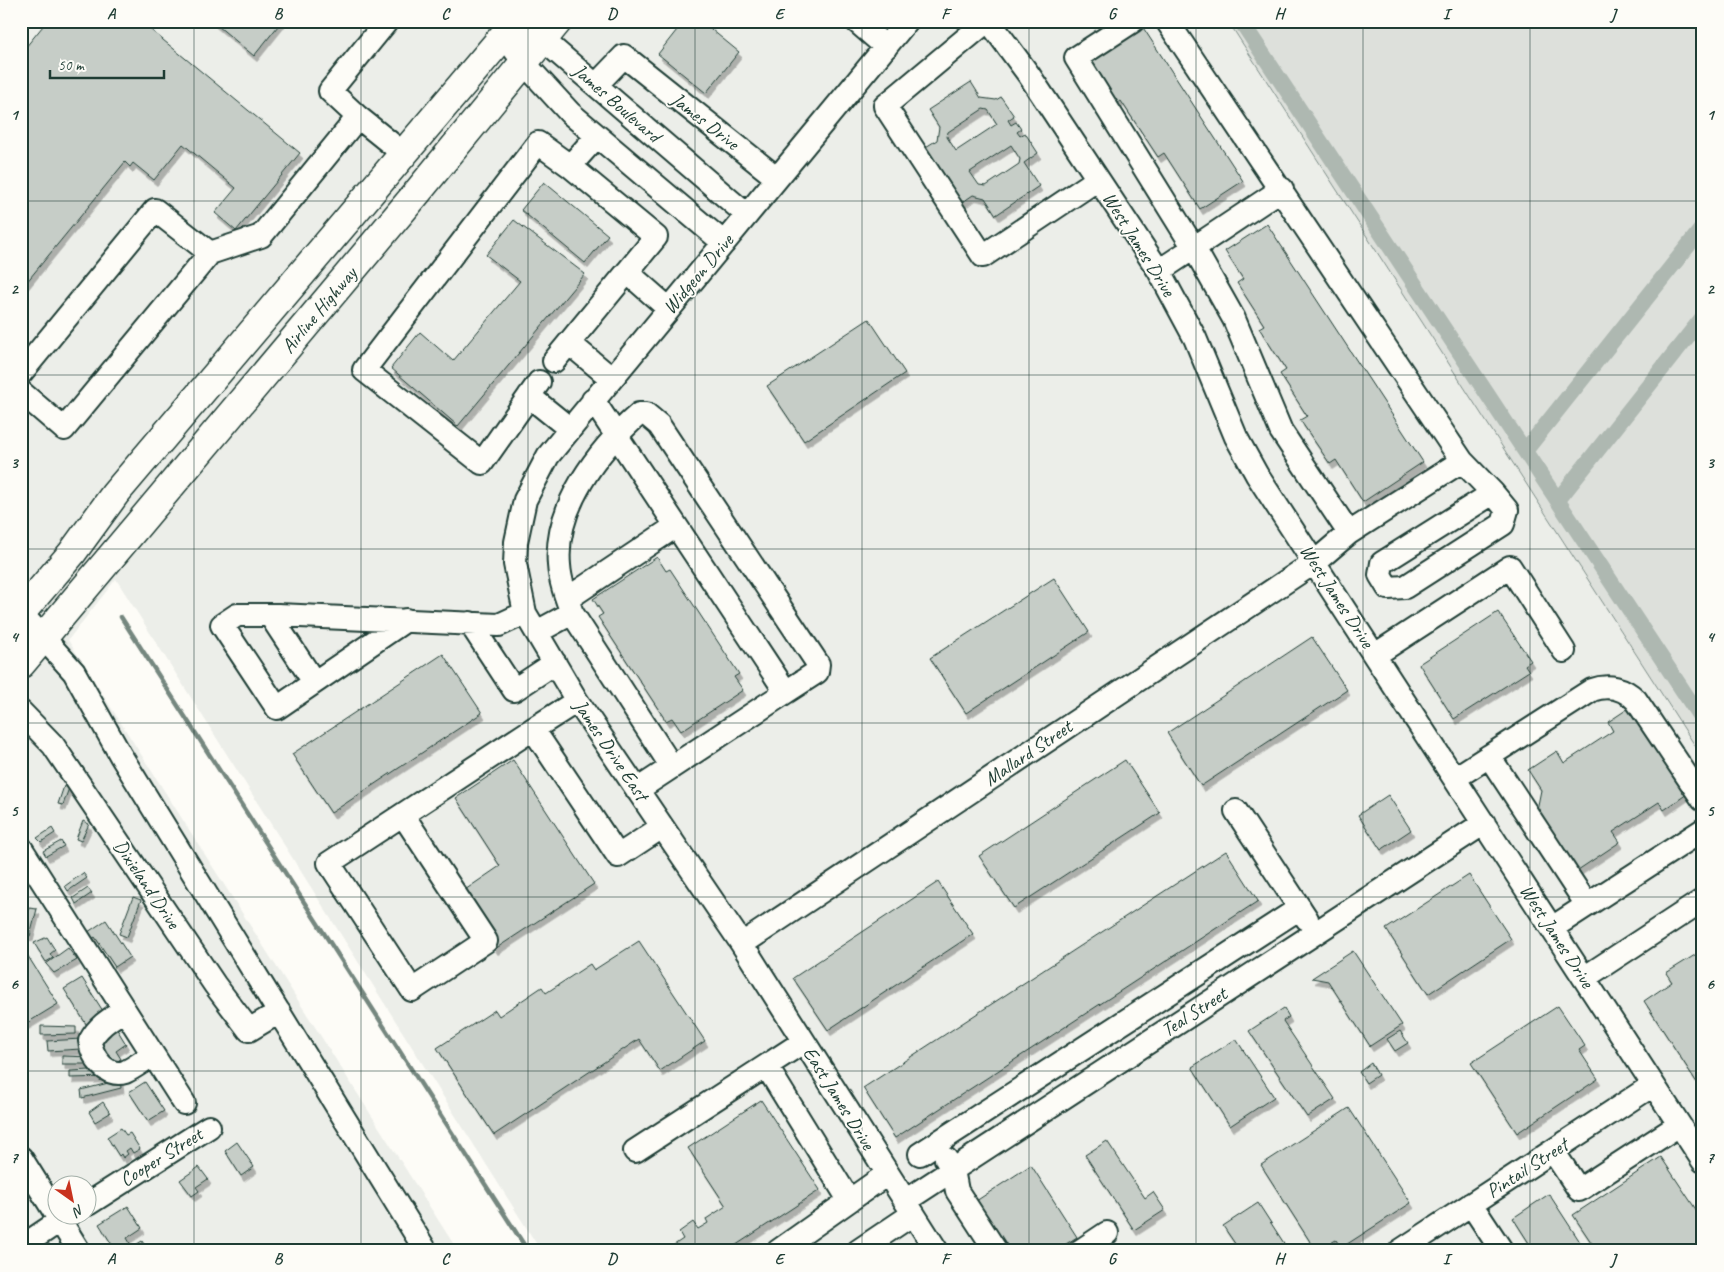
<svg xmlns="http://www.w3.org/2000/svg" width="1724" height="1272" font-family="Caveat,sans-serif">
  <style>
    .built { fill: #eceee9; fill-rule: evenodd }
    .green { fill: #dde0db; stroke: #7e8e88 }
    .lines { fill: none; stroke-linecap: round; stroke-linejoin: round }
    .stream { stroke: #75877f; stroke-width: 4.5 }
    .canal { stroke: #aeb8b1; stroke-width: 16 }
    .building { fill: #c6cdc7; stroke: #1f3d34; fill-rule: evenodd; filter: url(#shadow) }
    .minor-casing { stroke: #1f3d34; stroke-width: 26 }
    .highway-casing { stroke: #1f3d34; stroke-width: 31 }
    .minor { stroke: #fdfcf7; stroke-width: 22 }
    .highway { stroke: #fdfcf7; stroke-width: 28 }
    .grid { fill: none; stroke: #1f3d34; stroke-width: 1; stroke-opacity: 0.55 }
    .labels { text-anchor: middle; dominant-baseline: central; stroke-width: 4; stroke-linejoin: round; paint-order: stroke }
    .street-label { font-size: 20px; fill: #1f3d34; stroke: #fdfcf7 }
    .neatline { fill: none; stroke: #1f3d34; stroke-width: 2 }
    .grid-label { font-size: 16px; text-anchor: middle; font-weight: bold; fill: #1f3d34 }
  </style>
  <defs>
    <filter id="shadow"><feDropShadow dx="3" dy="5.5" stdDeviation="0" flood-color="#0004"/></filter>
  </defs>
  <rect width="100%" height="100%" fill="#fdfcf7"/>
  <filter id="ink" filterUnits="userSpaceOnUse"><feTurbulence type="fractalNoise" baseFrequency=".02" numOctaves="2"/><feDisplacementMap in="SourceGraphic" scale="10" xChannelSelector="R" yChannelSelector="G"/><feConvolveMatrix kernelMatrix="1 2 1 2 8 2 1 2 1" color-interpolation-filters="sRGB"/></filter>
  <g filter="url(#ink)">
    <path class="built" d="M21 21H1228L1703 758V1251H541L116 579 68 640 458 1251H21ZM58 1184H88V1214H58Z"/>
    <path class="green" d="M1228 21H1703V758Z"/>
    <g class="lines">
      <path class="stream" d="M121 617 528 1251"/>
      <path class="canal" d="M1241 21 1703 721
        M1525 451 1703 227
        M1558 500 1703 317"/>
    </g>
    <path class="building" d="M47 21H140L300 153 236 231 215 213 236 188 183 144 154 180 133 163 130 167 125 162 21 289V53Z
      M212 21H282L254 56Z
      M684 21H701L739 52 706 93 658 54Z
      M1142 26 1243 181 1200 209 1164 153 1158 157 1121 101 1116 104 1088 61Z
      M971 82 981 98 996 100 1001 97 1014 116 1008 120 1011 125 1016 122 1021 129 1017 132 1020 136 1025 133 1038 153 1024 163 1039 186 996 215 985 198 973 195 957 206 921 150 937 140 939 127 928 110ZM983 109 988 110 997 124 956 151 947 137 948 132ZM1011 145 1020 159 1019 164 986 186 979 185 970 172Z
      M544 182 608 235 585 263 521 210Z
      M514 220 585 274 458 426 391 368 420 332 453 361 520 281 486 255Z
      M1267 224 1423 462 1363 502 1336 460 1330 464 1300 420 1307 416 1280 374 1286 370 1259 328 1264 325 1237 283 1243 279 1225 251Z
      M869 319 905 373 804 441 767 386Z
      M657 557 666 571 670 569 739 674 734 677 743 690 681 731 672 718 666 721 598 617 603 614 593 599Z
      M1054 578 1089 632 966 713 930 658Z
      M1498 612 1531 661 1525 665 1529 671 1454 719 1419 664Z
      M1312 637 1347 690 1201 786 1167 733Z
      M443 654 482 713 331 813 292 754Z
      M1629 708 1687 794 1664 810 1659 802 1613 832 1620 842 1575 872 1537 810 1541 790 1528 770 1557 751 1564 763 1613 731 1608 722Z
      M513 760 594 884 495 949 459 894 500 866 456 798Z
      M1125 760 1160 813 1014 908 979 856Z
      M64 786 69 788 63 805 58 804Z
      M1388 795 1411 830 1381 850 1358 815Z
      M83 821 89 824 81 841 76 839Z
      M52 828 55 833 41 842 37 838Z
      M61 841 64 846 46 856 43 851Z
      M1226 851 1258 901 895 1138 863 1088Z
      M83 873 87 878 68 891 65 886Z
      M1469 875 1511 939 1428 994 1386 929Z
      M938 882 973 934 828 1030 793 978Z
      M88 888 92 893 76 904 73 898Z
      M133 897 141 900 127 937 119 934Z
      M29 908 37 909 30 936 22 935Z
      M106 920 130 957 115 967 95 937 89 941 85 934Z
      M47 937 55 950 50 954 53 958 46 962 34 943Z
      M639 941 705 1041 660 1071 639 1039 494 1135 437 1048 495 1010 499 1016 542 987 546 993 590 964 594 970Z
      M21 945 58 1004 22 1026 21 1025Z
      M68 948 77 960 54 973 46 964Z
      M1703 950V1092L1644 1001 1672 982 1666 973Z
      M1353 951 1402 1025 1370 1046 1328 981 1312 978Z
      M82 978 103 1011 95 1016 98 1020 88 1027 64 989Z
      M1558 1006 1585 1046 1579 1050 1598 1079 1517 1133 1471 1063Z
      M1284 1008 1289 1017 1283 1021 1335 1099 1307 1117 1249 1031Z
      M41 1026 76 1027V1034L41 1035Z
      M115 1026 126 1044 116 1051 121 1059 112 1064 96 1038Z
      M1400 1031 1408 1043 1395 1051 1387 1039Z
      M81 1039V1049L48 1051 47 1041Z
      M1236 1039 1274 1097 1230 1126 1192 1067Z
      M62 1056 92 1057 91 1064H62Z
      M1371 1063 1378 1075 1366 1083 1359 1072Z
      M108 1069V1077L70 1078V1071Z
      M120 1080 121 1088 82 1098 81 1090Z
      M145 1082 164 1111 148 1121 129 1092Z
      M761 1100 820 1190 727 1251H665L683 1239 679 1232 693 1222 698 1229 708 1223 706 1219 726 1206 688 1148Z
      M103 1102 110 1113 95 1122 89 1112Z
      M1349 1108 1411 1203 1341 1248 1336 1240 1316 1251 1261 1165Z
      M121 1128 126 1135 130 1133 140 1149 133 1153 130 1148 126 1151 128 1154 123 1158 121 1154 119 1156 107 1137Z
      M1107 1141 1145 1198 1153 1192 1165 1210 1134 1230 1085 1155Z
      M237 1142 254 1167 241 1176 225 1151Z
      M1661 1157 1703 1220V1251H1597L1573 1215Z
      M1031 1165 1077 1237 1055 1251H1004L973 1203Z
      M199 1167 208 1179 196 1187 199 1191 192 1196 180 1180Z
      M1549 1194 1586 1251H1534L1513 1218Z
      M1258 1203 1289 1251H1240L1223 1226Z
      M128 1206 142 1228 127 1238 130 1243 116 1251 99 1224Z
      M142 1241 148 1251H126Z"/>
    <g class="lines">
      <defs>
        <path id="minor" d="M856 21 886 47
          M907 21 548 456 525 500 516 542 515 564 525 613 577 701 742 944 937 1251
          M987 21 885 106 983 256 1098 179
          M989 21 1029 75 1159 271 1195 338 1236 437 1257 475 1703 1161
          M1133 21 1076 58 1194 248 1234 319 1281 431 1349 533 1462 461 1167 21
          M596 85 624 56 777 178
          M358 117 404 154
          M724 243 570 113 525 64 504 35 542 39 747 215
          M1159 271 1282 189
          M627 272 669 309
          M569 343 611 378
          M554 361 656 237 570 166
          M21 373 155 210 210 253
          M539 382 482 463 364 370 538 143 570 166 597 136
          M21 392 64 429 210 253 261 236 358 117 330 91 387 21
          M529 396 570 429
          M593 400 786 692 637 790
          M1462 461 1493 493 1382 563 1380 575 1388 588 1405 587 1503 524 1507 510 1493 493
          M567 599 676 526
          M21 613 74 672 121 756 426 1251
          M572 613C566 597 560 581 559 565 554 507 598 450 639 414H646L659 425 818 664 817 672 786 692
          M270 615 314 682
          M406 620 277 708 222 625 237 615H278L499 625 525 613
          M470 623 514 690 555 663
          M537 632 572 613 672 767
          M1375 655 1510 567 1564 651
          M577 701 533 729 618 856 662 827
          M21 712 53 745 215 985 249 1030 279 1012
          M1489 756 1587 905
          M1455 778 1592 690C1609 684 1624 688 1636 700L1703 800
          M1236 811 1307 919
          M403 815 486 941 412 990 329 863 533 729
          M21 848 184 1103
          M1552 928 1703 830
          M742 944 1315 562 1349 533
          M1584 978 1703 900
          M124 1010C110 1019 98 1026 90 1041 92 1057 106 1078 125 1072 134 1068 144 1060 153 1055
          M767 1067 849 1200
          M635 1151 803 1042
          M1553 1151 1579 1190 1679 1125
          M920 1154 1300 908
          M21 1158 79 1251
          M946 1159 953 1170 957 1191 996 1251
          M905 1201 1484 823
          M88 1204 209 1127
          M1471 1204 1502 1251
          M21 1247 70 1214
          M778 1251 887 1174
          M858 1251 913 1214
          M1080 1251 1107 1233
          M1400 1251 1653 1085"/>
        <path id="highway" d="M21 613 72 553 115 494 516 21
          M21 664 416 194 558 21"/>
      </defs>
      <use href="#minor" class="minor-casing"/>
      <use href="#highway" class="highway-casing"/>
      <use href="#minor" class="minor"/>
      <use href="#highway" class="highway"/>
    </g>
  </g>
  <path class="grid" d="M194 21V1251M361 21V1251M528 21V1251M695 21V1251M862 21V1251M1029 21V1251M1196 21V1251M1363 21V1251M1530 21V1251M21 201H1703M21 375H1703M21 549H1703M21 723H1703M21 897H1703M21 1071H1703"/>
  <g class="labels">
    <g class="street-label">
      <text transform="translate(617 103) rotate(41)">James Boulevard</text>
      <text transform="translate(705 121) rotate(38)">James Drive</text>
      <text transform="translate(1139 244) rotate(58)">West James Drive</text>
      <text transform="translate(698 274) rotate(-50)">Widgeon Drive</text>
      <text transform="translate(319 310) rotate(-50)">Airline Highway</text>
      <text transform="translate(1337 596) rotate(57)">West James Drive</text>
      <text transform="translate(611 750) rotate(56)">James Drive East</text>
      <text transform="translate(1028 753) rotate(-34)">Mallard Street</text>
      <text transform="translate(147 884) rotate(56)">Dixieland Drive</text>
      <text transform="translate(1557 936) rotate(57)">West James Drive</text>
      <text transform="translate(1194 1012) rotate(-33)">Teal Street</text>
      <text transform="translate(839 1098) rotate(58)">East James Drive</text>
      <text transform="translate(161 1157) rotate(-32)">Cooper Street</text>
      <text transform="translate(1527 1168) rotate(-33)">Pintail Street</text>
    </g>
  </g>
  <rect width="1724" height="1272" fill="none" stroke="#fdfcf7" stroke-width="55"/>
  <g transform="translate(72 1200) rotate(147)"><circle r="24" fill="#fdfcf7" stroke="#a4b0a9"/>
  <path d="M0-4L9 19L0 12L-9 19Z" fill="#c8321e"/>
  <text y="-8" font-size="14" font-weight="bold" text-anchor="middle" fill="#1f3d34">N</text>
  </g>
  <path d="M50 70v8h114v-8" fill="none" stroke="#1f3d34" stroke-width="2.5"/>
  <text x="58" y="70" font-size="15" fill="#1f3d34" stroke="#fdfcf7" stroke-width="4" paint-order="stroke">50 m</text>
  <rect x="28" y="28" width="1668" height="1216" class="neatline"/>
  <g class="grid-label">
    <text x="111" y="19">A</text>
    <text x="278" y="19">B</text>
    <text x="445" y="19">C</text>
    <text x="612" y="19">D</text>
    <text x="779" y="19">E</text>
    <text x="945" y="19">F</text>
    <text x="1112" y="19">G</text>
    <text x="1279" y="19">H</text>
    <text x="1446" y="19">I</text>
    <text x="1613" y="19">J</text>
    <text x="14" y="120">1</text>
    <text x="1710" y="120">1</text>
    <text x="14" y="294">2</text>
    <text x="1710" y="294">2</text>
    <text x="14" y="468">3</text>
    <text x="1710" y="468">3</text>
    <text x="14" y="642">4</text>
    <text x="1710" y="642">4</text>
    <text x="14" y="816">5</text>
    <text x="1710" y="816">5</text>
    <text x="14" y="989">6</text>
    <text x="1710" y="989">6</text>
    <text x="14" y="1163">7</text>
    <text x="1710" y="1163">7</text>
    <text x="111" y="1264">A</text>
    <text x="278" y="1264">B</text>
    <text x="445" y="1264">C</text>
    <text x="612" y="1264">D</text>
    <text x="779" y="1264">E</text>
    <text x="945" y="1264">F</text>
    <text x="1112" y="1264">G</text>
    <text x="1279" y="1264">H</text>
    <text x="1446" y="1264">I</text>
    <text x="1613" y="1264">J</text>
  </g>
</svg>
